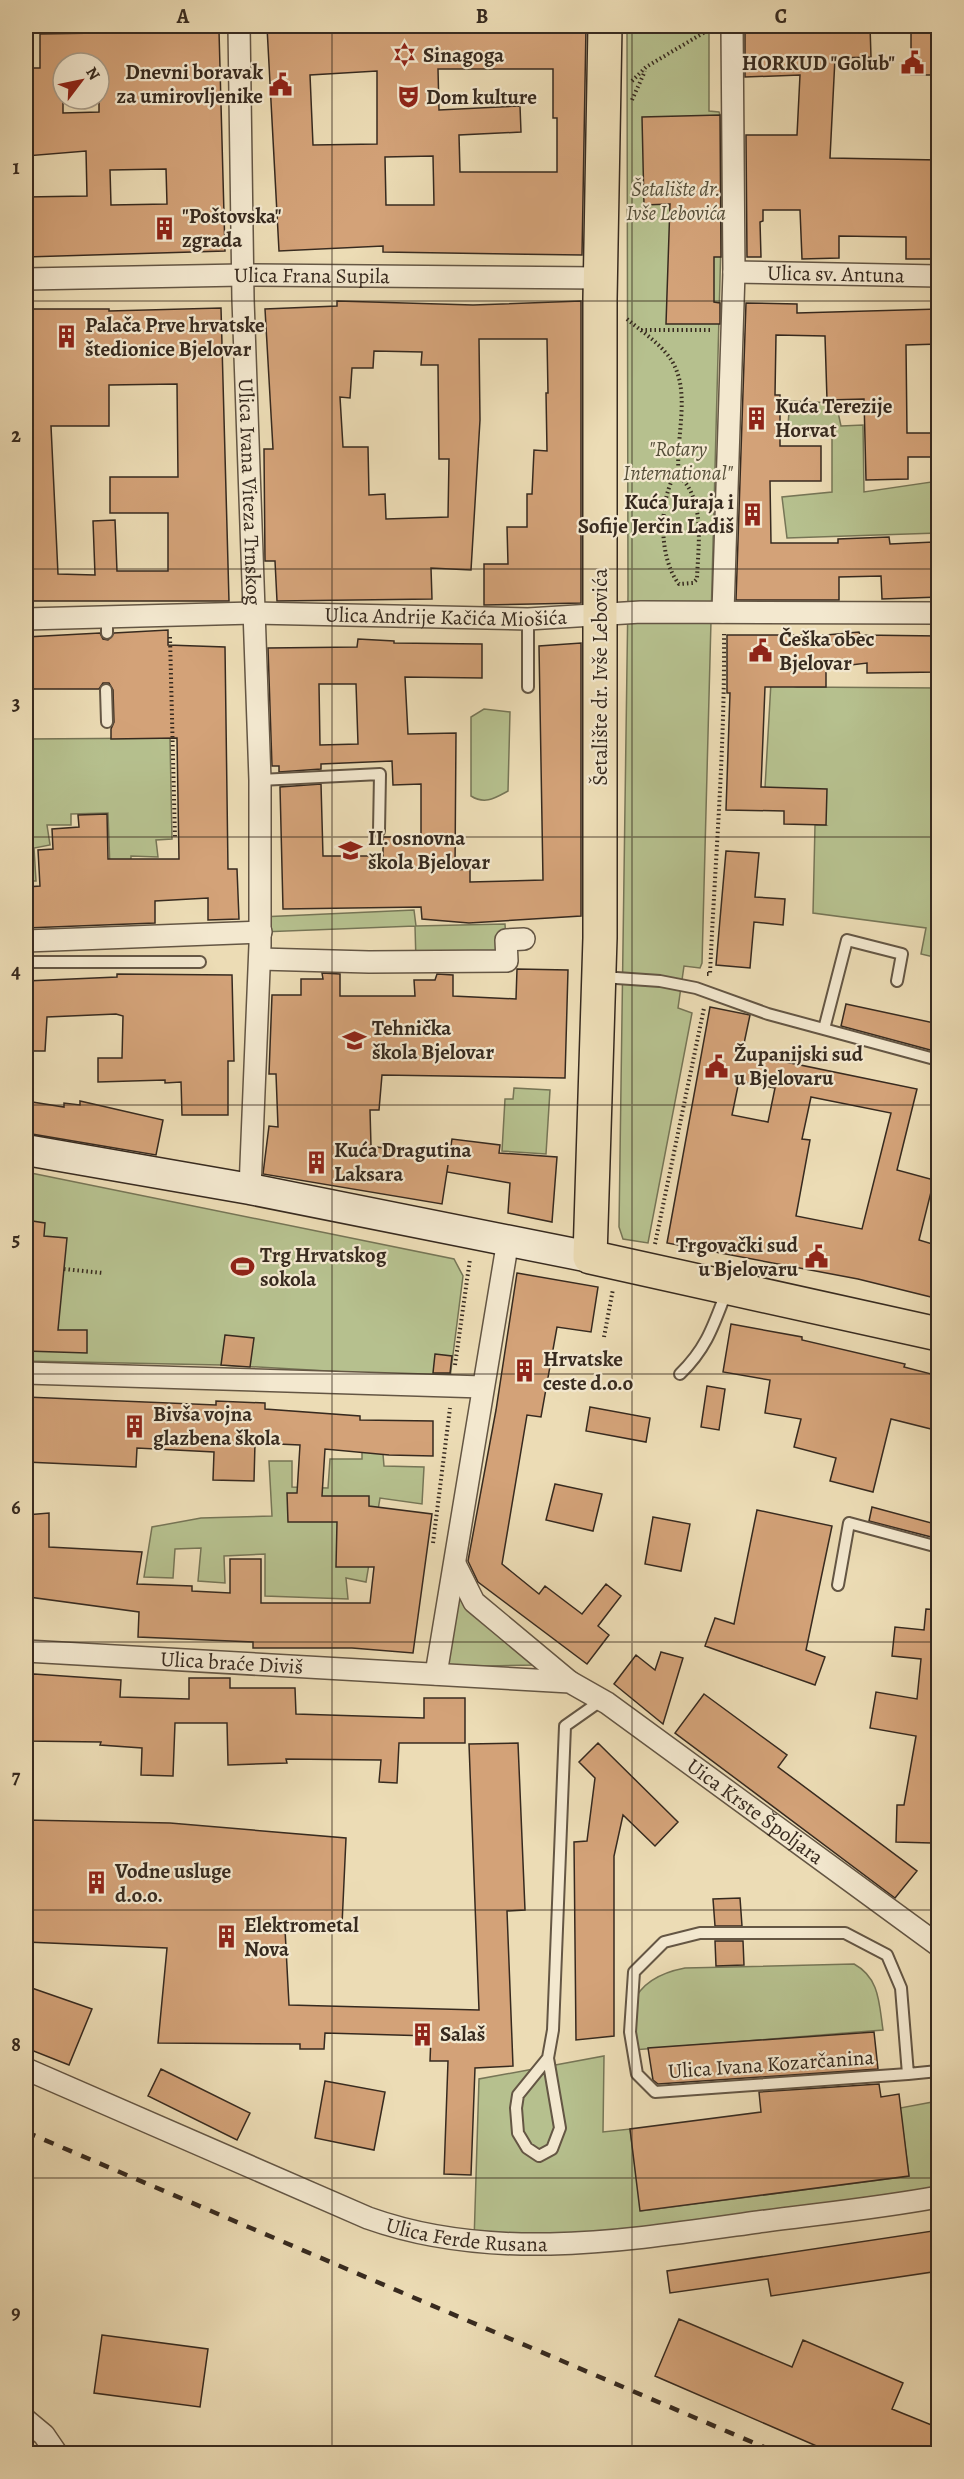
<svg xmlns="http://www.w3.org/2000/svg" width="964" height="2479" font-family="Alegreya,serif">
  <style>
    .green { fill: #b6c08e; stroke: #767556; stroke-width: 1.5 }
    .building { fill: #d3a278; stroke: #372a1f; stroke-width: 1.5; fill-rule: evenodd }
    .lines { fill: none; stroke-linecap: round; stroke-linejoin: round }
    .lane-casing { stroke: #645644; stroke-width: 14 }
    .street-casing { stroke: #645644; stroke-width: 24 }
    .secondary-casing { stroke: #372a1f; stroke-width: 33 }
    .primary-casing { stroke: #372a1f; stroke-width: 36 }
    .path { stroke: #372a1f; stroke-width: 4; stroke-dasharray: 1.5 3; stroke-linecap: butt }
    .lane { stroke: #f3e8cf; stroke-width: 10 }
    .street { stroke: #f3e8cf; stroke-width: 21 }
    .secondary { stroke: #f3e8cf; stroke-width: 30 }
    .primary { stroke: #ecdcb5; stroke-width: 33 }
    .rail { stroke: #372a1f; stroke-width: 4.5; stroke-dasharray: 10 10; stroke-linecap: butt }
    .grid { fill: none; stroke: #372a1f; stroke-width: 1.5; stroke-opacity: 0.55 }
    .labels { text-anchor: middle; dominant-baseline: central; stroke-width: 4.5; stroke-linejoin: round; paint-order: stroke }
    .poi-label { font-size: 21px; font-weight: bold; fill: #372a1f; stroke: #f3e8cf; text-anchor: start }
    .park-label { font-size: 21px; font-style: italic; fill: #57503b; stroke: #f3e8cf }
    .street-label { font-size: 21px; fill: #372a1f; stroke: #f3e8cf }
    .neatline { fill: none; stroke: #372a1f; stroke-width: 2 }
    .grid-label { font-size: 20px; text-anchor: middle; font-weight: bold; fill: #372a1f }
  </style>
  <rect width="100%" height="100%" fill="#ecdcb5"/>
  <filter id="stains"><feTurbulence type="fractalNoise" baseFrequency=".00333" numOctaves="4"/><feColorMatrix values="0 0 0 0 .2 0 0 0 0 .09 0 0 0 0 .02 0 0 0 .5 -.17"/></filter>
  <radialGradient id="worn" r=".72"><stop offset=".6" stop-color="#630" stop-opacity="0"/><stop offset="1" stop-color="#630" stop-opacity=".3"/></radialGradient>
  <path class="green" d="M627 26H709V111L719 112 720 115 722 203 702 963 700 968 684 966 678 1008 692 1013 648 1243 623 1239 619 1227 628 595Z
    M790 401 836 403 841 426 863 425 864 492 938 481V533L787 538 782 497 832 492V435L787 436Z
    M771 682 797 687 938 688V958L921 954 926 928 813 913 815 825H826L765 788Z
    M484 709 510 712 508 791C495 798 485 805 471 796V717Z
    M170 738 172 839 156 840 158 857 131 856 130 895 111 897 108 813 71 814V825H47L50 845 34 848 36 881H26V739Z
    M414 910 416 926 505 924 507 961 416 962 415 926 261 932 260 917Z
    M514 1088 550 1090 546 1154 502 1151 505 1099H513Z
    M26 1172 454 1259 463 1276 450 1378 221 1365 26 1361Z
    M362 1439 382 1442 384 1466 424 1467 422 1504 380 1498 366 1582 346 1578 348 1599 265 1596V1554L224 1556 225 1583 198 1581 201 1548 175 1549 173 1578 144 1577 152 1527 201 1518 272 1516 269 1461H292V1487L328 1488 330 1459H362Z
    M457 1597 534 1665 444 1667Z
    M854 1964C880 1978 879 2004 883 2030L633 2050C632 2037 628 2015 633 2003 642 1981 664 1972 685 1968Z
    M604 2056 603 2132 630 2129 641 2211 909 2176 900 2108 938 2101V2197L846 2210 474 2242 479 2079Z"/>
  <path class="building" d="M306 26H342V28L586 26 582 255 383 252V246L279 251 267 27ZM438 69H553V118H557V172H460L459 135 521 132 520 106 439 110ZM377 71V144L313 145 310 75ZM433 156 434 205H386L385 157Z
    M745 26H870L871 57 835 58 830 158 939 160V259H906V237L839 236V258L802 259 800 210H763V221L760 222 761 257H747L746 135H797L800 75 745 77Z
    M911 26H939V75H911Z
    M219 31 225 251 26 257V197L87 196 86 151 26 156V68H40V34ZM63 63H99V112L63 113ZM166 169 167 204 111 205 110 170Z
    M720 115 721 257H714V302L720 303V324H666L670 204 644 205 642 117Z
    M337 301 473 305 581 301V603L484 605V564H508L507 527H527V494H532L534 450 547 451 546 393H548L547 339H479L480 420 471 570 431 568 432 599 277 601 275 561H265L264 449H273L265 309 337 306ZM374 351 422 352 421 365H438L439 459H449L448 517 386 519 385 494 369 495 368 447H343L340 397 350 398 352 368H373Z
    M746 303 797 304V313L939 309V344L906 345 907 433H939V457H908V479L866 480 864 399 827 400 825 336 776 335 775 395H780V446H821V481H770L771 543H838V539L889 537 890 544 934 542V565L939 564V597L882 599 881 576 839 577V600H736Z
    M221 308 229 601H26V309H109V311ZM177 384 178 477H110V513H168V571H117L115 520 93 521 95 575 58 574 51 426H109V385Z
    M168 630V645L225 647 228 869H237L239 919 208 920V898L155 901V923L26 928V887L40 886 38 850 53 849 52 829 79 827 78 815 107 814 108 859H179L177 738 111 739V729L114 722 113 690 109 683H103L99 689H26V637L100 633 103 639 108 640 114 633Z
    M859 632 860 635 939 636V672L867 673V663L826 668V687H765L761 787 827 789 826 825 784 824V811L726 810 730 693H727V635H826Z
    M358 639 394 641V643L482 644V678L405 677 408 734 456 733 455 870 470 869V882L543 880 539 646 581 643V916L469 923 422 919 421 907 283 909 280 787 321 784 323 856H383V837H421V784L393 785 392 761 321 764V769L279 772V766H272L268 648 357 647ZM319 684H356L358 744 320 745Z
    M726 851 759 853 755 897 785 899 783 925 754 922 750 968 716 965Z
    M517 969 568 970 565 1078 382 1075 379 1110H370L371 1146 449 1159 452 1139 500 1145 499 1153 557 1157 552 1222 508 1213 510 1183 447 1172 448 1165 442 1204 263 1174 269 1126 278 1127 276 1074H269L272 995H301V979H323L322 973 340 974V996H415L414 980H435L437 974 453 975V996L516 999Z
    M117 974 232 975 234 1061H228V1115H182L181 1082 165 1083V1080L98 1082V1058H122L123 1016 116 1014 47 1017 45 1051H26V981L117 977Z
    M846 1004 939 1024 934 1051 841 1026Z
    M710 1007 750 1015 742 1053 917 1089 897 1170 934 1180 919 1240 939 1246V1299L858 1279 667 1243ZM739 1081 775 1088 768 1122 732 1115ZM811 1097 891 1113 862 1229 796 1216 810 1140 802 1139Z
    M26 1101 64 1107V1103L80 1105V1101L163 1120 156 1155 26 1133Z
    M26 1220 45 1223 44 1236 67 1238 58 1330H87V1353L26 1351Z
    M517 1273 598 1287 591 1332 557 1327 541 1417 527 1415 502 1564 539 1594 545 1586 582 1614 606 1584 621 1596 598 1626 609 1635 587 1664 478 1582 468 1561 496 1410Z
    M731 1324 802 1337V1340L905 1364 904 1367 939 1376V1431L891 1419 873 1492 830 1481 836 1458 794 1447 801 1419 765 1413 770 1380 723 1372Z
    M225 1335 254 1338 250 1367 221 1365Z
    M435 1354 452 1356 450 1373H433Z
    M707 1386 725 1389 719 1430 701 1427Z
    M26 1397 216 1405V1401L265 1403V1409L360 1416V1420L433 1421V1456L389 1455 325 1449 322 1496H369V1506L432 1514 413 1653 352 1648H253V1642L138 1637 139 1612 29 1597 31 1576H26V1515L49 1513V1547L142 1552 137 1584 192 1586V1591L230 1593V1559H261V1603H370L374 1567H336L337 1522H288L287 1493H297L300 1445 255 1443 254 1481 213 1480 214 1452 137 1448 136 1467 26 1462Z
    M590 1407 650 1418 646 1442 586 1431Z
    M555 1484 602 1494 593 1531 546 1520Z
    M872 1507 939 1525V1539L869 1521Z
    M757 1510 832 1526 806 1650 825 1657 815 1685 705 1646 715 1618 734 1624Z
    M653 1517 690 1524 681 1571 645 1564Z
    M926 1609 939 1610V1779L933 1778 931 1843 896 1842 897 1805H904L916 1736 870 1728 876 1692 917 1699 921 1659 892 1656 895 1627 924 1630Z
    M661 1652 683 1658 663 1724 614 1684 636 1655 655 1670Z
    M34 1674 121 1680 120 1697 189 1699V1678H230V1688H295L296 1714 424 1718V1698H465V1743H399L397 1783 379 1782 381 1760 286 1759 287 1763 228 1765 227 1723H175L173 1776 141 1775 142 1748 100 1745 101 1742 26 1741V1675Z
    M704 1694 787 1755 778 1767 917 1871 895 1898 675 1733Z
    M518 1743 525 1910 507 1911 513 2066 475 2068 471 2175 444 2174 448 2061H430L431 2036 325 2033 324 2049H300V2044L158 2043 167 1948 26 1942V1820L170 1823 346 1838 342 1925 313 1923 314 1931 285 1929 289 2005 479 2010 469 1744Z
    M598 1743 678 1822 655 1846 623 1815 614 1856V2036L576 2040 574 1842 587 1841 595 1778 579 1762Z
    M740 1898 742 1926H715L713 1899Z
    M715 1941H743L744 1965 716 1966Z
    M26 1986 92 2009 69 2065 26 2048Z
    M874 2032 878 2069 658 2084 653 2080 648 2048Z
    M161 2069 250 2113 237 2140 148 2096Z
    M325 2081 385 2092 374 2150 315 2138Z
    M879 2084 881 2097 899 2094 909 2176 640 2211 630 2129 761 2112 759 2092Z
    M939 2230V2271L771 2296 768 2279 670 2293 667 2271Z
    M679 2319 792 2367 803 2340 903 2383 892 2409 939 2428V2454H835L655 2376Z
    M102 2335 208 2349 200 2407 94 2393Z"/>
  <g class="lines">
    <defs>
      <path id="lane" d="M107 633V617
        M528 687V619
        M106 690 107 722
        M260 780 380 774 379 831
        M26 962H200
        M602 977 660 981 696 988 768 1014 938 1060
        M824 1029 847 940 902 954 897 981
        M680 1374C707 1348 714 1324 727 1290
        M838 1585 849 1523 938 1547
        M548 2058 518 2095 516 2108 518 2133 527 2148 539 2156 552 2149 560 2128 548 2058 553 2030 565 1726 602 1700
        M908 2074 901 1988 887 1955 845 1933H700L664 1942 634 1972 630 2032 637 2074 655 2092 908 2074 938 2071"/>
      <g id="street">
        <path id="s1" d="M239 26 243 299 260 780V945L250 1189"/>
        <path id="s2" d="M734 272 938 276"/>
        <path id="s3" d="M26 279 242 275 600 278"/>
        <path d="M723 612 734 272 732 26"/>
        <path id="s4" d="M26 619 253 613 528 619 641 612 938 613"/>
        <path d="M26 941 261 932"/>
        <path d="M260 959 369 962 507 961 506 940 524 939"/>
        <path d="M26 1373 483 1387"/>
        <path d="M455 1564 474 1602 570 1682"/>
        <path id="s5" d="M26 1651 570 1682 607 1703 938 1945"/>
        <path d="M436 1674 508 1240"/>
        <path id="s6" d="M26 2069 368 2218C494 2263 629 2240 758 2222 818 2214 879 2208 938 2197"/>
        <path d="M26 2420 44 2435 57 2454"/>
      </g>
      <path id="secondary" d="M26 1150 250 1189 590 1257"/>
      <path id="primary" d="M605 26 600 299V938L590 1257 938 1334"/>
    </defs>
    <use href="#lane" class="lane-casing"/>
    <use href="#street" class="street-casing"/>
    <use href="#secondary" class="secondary-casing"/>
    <use href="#primary" class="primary-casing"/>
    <path class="path" d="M632 81 646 67 710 29
      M632 100 645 71
      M627 319C640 330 655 340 666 353 695 386 674 437 679 476 706 500 698 546 697 579L693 583 679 584C659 559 659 506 673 478L679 476
      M641 330H711
      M170 637 175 838
      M707 974H710C715 861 725 748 724 634
      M655 1244 704 1008
      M64 1269 103 1273
      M604 1337 613 1289
      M455 1365 470 1259
      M433 1543 450 1408"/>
    <use href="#lane" class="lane"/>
    <use href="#street" class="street"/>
    <use href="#secondary" class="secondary"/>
    <use href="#primary" class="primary"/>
    <path class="rail" d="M26 2132 780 2454"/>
  </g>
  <path class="grid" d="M332 26V2454M632 26V2454M26 301H938M26 569H938M26 837H938M26 1105H938M26 1374H938M26 1642H938M26 1910H938M26 2178H938"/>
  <defs>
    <symbol id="synagogue-bare" viewBox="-9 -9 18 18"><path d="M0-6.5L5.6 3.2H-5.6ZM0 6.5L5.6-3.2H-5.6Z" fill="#8f2418" stroke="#f3e8cf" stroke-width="2.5" paint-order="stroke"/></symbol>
    <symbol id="civic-bare" viewBox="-9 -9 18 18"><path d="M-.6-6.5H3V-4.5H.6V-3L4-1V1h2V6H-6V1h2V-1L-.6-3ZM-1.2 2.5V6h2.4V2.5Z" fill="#8f2418" stroke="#f3e8cf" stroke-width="2.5" paint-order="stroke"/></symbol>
    <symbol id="theatre-bare" viewBox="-9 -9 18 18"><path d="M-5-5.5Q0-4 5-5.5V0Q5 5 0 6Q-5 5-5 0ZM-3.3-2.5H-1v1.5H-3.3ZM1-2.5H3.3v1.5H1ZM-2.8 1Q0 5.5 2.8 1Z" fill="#8f2418" stroke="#f3e8cf" stroke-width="2.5" paint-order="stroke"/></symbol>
    <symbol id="building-bare" viewBox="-9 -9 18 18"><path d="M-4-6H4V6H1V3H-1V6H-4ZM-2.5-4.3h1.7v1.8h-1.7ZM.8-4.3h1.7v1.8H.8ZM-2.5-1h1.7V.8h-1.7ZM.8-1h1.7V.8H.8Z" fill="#8f2418" stroke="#f3e8cf" stroke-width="2.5" paint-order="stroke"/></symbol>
    <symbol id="school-bare" viewBox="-9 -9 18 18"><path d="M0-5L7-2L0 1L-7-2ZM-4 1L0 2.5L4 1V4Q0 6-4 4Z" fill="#8f2418" stroke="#f3e8cf" stroke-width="2.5" paint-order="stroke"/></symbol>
    <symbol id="stadium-bare" viewBox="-9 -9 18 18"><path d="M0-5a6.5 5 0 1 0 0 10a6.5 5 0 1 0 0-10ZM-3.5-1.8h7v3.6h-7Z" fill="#8f2418" stroke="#f3e8cf" stroke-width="2.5" paint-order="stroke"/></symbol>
  </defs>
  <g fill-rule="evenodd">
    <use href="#synagogue-bare" x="388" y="38" width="33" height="33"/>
    <use href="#civic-bare" x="896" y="46" width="33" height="33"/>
    <use href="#civic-bare" x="264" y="68" width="33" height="33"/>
    <use href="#theatre-bare" x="392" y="80" width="33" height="33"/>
    <use href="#building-bare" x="148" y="212" width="33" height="33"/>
    <use href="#building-bare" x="50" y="320" width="33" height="33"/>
    <use href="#building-bare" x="740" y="402" width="33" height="33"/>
    <use href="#building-bare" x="736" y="498" width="33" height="33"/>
    <use href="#civic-bare" x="744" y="634" width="33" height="33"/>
    <use href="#school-bare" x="334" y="834" width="33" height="33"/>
    <use href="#school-bare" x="338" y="1024" width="33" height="33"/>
    <use href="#civic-bare" x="700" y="1050" width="33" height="33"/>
    <use href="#building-bare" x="300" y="1146" width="33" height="33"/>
    <use href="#civic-bare" x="800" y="1240" width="33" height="33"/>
    <use href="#stadium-bare" x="226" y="1250" width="33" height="33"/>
    <use href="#building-bare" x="508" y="1354" width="33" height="33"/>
    <use href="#building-bare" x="118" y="1410" width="33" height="33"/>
    <use href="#building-bare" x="80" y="1866" width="33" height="33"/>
    <use href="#building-bare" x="210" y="1920" width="33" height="33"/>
    <use href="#building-bare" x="406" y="2018" width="33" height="33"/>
  </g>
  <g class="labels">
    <g class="poi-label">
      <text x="423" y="55">Sinagoga</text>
      <text x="895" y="63" text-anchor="end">HORKUD "Golub"</text>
      <text x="263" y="72" text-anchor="end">Dnevni boravak<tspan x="263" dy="24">za umirovljenike</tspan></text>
      <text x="426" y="97">Dom kulture</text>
      <text x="182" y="216">"Poštovska"<tspan x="182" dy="24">zgrada</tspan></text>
      <text x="85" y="325">Palača Prve hrvatske<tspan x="85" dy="24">štedionice Bjelovar</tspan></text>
      <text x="775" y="406">Kuća Terezije<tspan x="775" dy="24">Horvat</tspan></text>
      <text x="734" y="502" text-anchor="end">Kuća Juraja i<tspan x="734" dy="24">Sofije Jerčin Ladiš</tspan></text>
      <text x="779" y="639">Češka obec<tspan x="779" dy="24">Bjelovar</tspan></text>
      <text x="368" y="838">II. osnovna<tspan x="368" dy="24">škola Bjelovar</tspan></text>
      <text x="372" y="1028">Tehnička<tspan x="372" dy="24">škola Bjelovar</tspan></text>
      <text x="734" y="1054">Županijski sud<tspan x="734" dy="24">u Bjelovaru</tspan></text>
      <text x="334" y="1150">Kuća Dragutina<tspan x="334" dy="24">Laksara</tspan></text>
      <text x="798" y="1245" text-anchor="end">Trgovački sud<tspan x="798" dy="24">u Bjelovaru</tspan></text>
      <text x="260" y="1255">Trg Hrvatskog<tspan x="260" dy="24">sokola</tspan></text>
      <text x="543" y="1359">Hrvatske<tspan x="543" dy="24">ceste d.o.o</tspan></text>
      <text x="153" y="1414">Bivša vojna<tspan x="153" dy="24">glazbena škola</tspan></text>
      <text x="115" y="1871">Vodne usluge<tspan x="115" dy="24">d.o.o.</tspan></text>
      <text x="244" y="1925">Elektrometal<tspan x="244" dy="24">Nova</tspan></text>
      <text x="440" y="2034">Salaš</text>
    </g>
    <g class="park-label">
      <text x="676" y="189">Šetalište dr.<tspan x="676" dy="24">Ivše Lebovića</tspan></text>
      <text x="678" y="449">"Rotary<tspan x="678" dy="24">International"</tspan></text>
    </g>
    <g class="street-label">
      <text stroke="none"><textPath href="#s2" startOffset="102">Ulica sv. Antuna</textPath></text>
      <text stroke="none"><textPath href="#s3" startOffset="286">Ulica Frana Supila</textPath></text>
      <text stroke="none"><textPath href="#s1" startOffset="466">Ulica Ivana Viteza Trnskog</textPath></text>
      <text stroke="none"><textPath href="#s4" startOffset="420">Ulica Andrije Kačića Miošića</textPath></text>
      <text transform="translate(600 677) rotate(-90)">Šetalište dr. Ivše Lebovića</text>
      <text stroke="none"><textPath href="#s5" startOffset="206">Ulica braće Diviš</textPath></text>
      <text stroke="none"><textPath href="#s5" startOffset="771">Uica Krste Špoljara</textPath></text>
      <text transform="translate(771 2064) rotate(-4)">Ulica Ivana Kozarčanina</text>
      <text stroke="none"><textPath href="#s6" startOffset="474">Ulica Ferde Rusana</textPath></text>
    </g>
  </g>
  <rect width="964" height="2479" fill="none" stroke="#ecdcb5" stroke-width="66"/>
  <g transform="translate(81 81) rotate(58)"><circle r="28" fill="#f3e8cf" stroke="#a89c89" stroke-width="1.5"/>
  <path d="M0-4.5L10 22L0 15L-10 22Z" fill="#8f2418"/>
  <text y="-9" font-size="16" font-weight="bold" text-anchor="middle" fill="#372a1f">N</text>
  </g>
  <rect x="33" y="33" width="898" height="2413" class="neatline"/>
  <g class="grid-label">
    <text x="183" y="23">A</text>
    <text x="482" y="23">B</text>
    <text x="781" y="23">C</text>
    <text x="16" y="174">1</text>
    <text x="16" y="442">2</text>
    <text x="16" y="710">3</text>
    <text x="16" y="978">4</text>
    <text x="16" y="1246">5</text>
    <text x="16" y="1514">6</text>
    <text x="16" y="1783">7</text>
    <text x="16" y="2051">8</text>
    <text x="16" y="2319">9</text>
  </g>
  <rect width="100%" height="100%" filter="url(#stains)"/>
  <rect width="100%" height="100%" fill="url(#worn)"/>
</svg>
